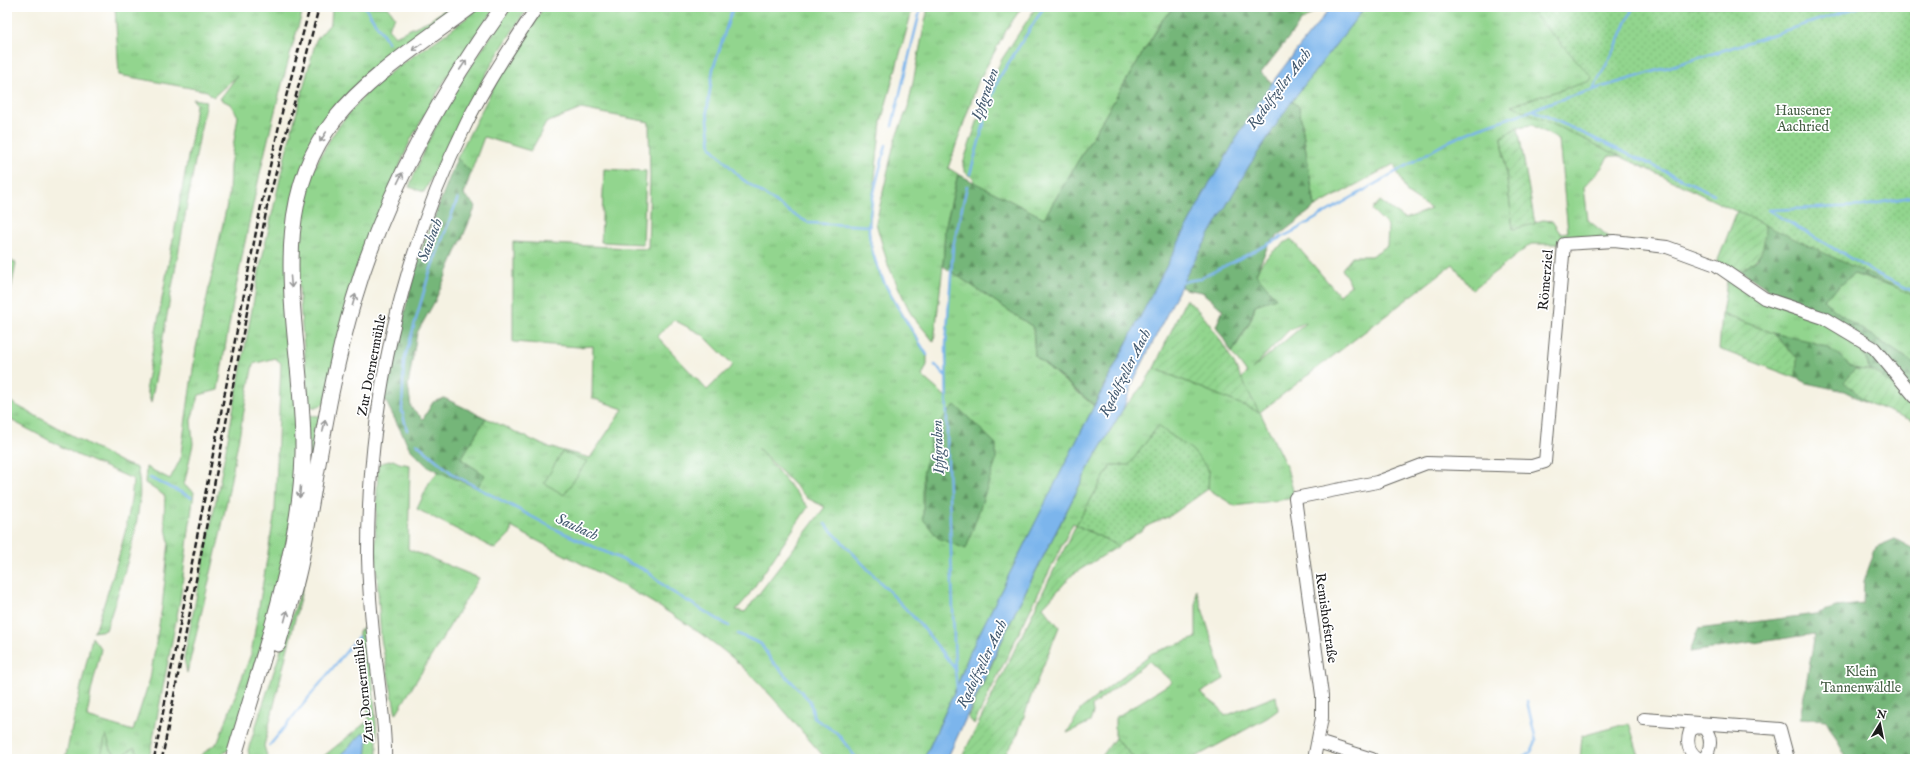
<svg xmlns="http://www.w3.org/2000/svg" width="1922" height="766" font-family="'IM FELL English',serif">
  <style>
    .grass { fill: url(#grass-tufts); stroke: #577855; fill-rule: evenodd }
    .forest { fill: url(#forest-firs); stroke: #48694a }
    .park { fill: url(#park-dots); stroke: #577855 }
    .garden { fill: url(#garden-furrows); stroke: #577855 }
    .pitch { fill: #92d58e; stroke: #577855 }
    .water { fill: #7bb5ec; stroke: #4c6884 }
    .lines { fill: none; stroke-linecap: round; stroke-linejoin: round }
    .stream { stroke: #7bb5ec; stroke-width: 2.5 }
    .minor-casing { stroke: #686762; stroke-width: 14 }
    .major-casing { stroke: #686762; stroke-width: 17 }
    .minor { stroke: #fff; stroke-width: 12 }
    .major { stroke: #fff; stroke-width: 15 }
    .rail { stroke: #1c1c1c; stroke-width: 2.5; stroke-dasharray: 6 3; stroke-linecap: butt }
    .oneway { stroke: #999 }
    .labels { text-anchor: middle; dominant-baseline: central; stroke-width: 3.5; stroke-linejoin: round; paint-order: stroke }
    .park-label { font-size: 14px; fill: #455d44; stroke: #fff }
    .street-label { font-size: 14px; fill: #1c1c1c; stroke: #fff }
    .water-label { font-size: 15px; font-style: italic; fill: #42596f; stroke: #fff }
  </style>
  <defs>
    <pattern id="grass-tufts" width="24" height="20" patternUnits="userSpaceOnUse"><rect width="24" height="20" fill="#92d58e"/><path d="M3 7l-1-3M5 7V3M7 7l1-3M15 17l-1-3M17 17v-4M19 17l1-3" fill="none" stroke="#7db67a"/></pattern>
    <pattern id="forest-firs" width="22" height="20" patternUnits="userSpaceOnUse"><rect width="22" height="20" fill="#75b679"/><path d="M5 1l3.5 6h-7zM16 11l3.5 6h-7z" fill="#5f9362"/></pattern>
    <pattern id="park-dots" width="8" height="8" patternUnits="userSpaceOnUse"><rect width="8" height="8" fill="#92d58e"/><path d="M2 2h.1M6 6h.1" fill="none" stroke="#7db67a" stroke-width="1.8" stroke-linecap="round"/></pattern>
    <pattern id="garden-furrows" width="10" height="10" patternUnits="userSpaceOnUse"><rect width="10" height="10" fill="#92d58e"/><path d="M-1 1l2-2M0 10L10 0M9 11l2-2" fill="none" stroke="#7db67a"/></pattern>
  </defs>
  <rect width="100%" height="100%" fill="#fff"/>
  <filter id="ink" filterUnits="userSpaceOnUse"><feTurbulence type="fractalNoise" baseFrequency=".025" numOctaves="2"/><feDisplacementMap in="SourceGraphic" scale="8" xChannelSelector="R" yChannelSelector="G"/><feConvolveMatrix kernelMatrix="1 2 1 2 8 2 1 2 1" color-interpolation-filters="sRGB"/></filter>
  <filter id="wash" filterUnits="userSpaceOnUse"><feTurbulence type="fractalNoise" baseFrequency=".012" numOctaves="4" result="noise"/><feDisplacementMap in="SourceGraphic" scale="16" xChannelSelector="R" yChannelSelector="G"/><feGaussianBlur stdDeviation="0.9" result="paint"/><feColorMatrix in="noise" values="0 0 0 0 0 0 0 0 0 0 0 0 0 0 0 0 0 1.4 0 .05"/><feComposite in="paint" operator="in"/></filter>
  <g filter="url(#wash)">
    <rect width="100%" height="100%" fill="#f5f2e3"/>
    <path class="grass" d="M115 7H304C266 132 239 261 218 390L199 395 191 420 193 444 184 485 194 492 180 600 149 759H138L139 755 121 759 111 750 106 736 100 759H65L92 637 101 649 91 692 87 717 133 731 150 679 162 607 169 542 164 519 165 496 145 483 146 467 170 479 180 460 196 348 229 195 230 166 238 116 230 104 220 99 237 76 213 97 207 91 119 75Z
      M332 7H388L395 17 388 28 395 36 430 20 449 7H460L423 35 377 64 344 98 292 203 297 449 294 505 282 573 232 748 213 759H199L201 755 218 742 251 654 275 511 281 363 275 358 253 364 221 531 187 673 184 658 221 475 259 272 286 152 316 40 331 23Z
      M479 7H496L443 83 411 139 362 256 325 403C319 407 314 409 308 405 306 337 286 243 310 179 319 156 332 134 348 114 357 104 366 92 377 83 409 56 448 36 479 7Z
      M511 7H529C487 64 457 130 424 192L409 187 427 144 455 89Z
      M544 7H913L881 122 869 231 875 263 888 289 927 355V365L922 376 947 398 946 344 951 271 1033 327 1035 356 1094 406 1023 554 970 652 957 686 924 759H826C792 721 760 678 719 647 655 598 582 565 511 527V533L495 549 417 509 430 481 486 418 545 446 590 458 623 409 592 398 593 346 579 347 513 342V242L648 249 650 178 649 122 581 109 546 123 531 151 484 137 471 172 457 158 504 67ZM674 320 703 335 733 365 707 390 657 336ZM758 448 807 498 825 507 745 612 736 610 746 599 808 507Z
      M928 7H1022L1008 27 978 82 948 168 958 174 945 229 943 266 934 342 911 314 888 265 876 223 895 139 908 107Z
      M1036 7H1174L1163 19 1044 218 973 184 974 178C966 174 963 172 963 163L991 82 1002 59Z
      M1364 7H1915L1758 170 1765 225 1642 156H1608L1603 166 1584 187 1588 220 1614 241 1564 244H1531L1472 290 1453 264 1260 412 1287 468 1295 498 1235 506 1208 489 1209 470 1111 465 1076 525 1073 523 974 724 968 717 1016 610 1089 467 1123 409 1144 384 1154 368 1253 409 1241 379 1247 373 1232 353C1240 338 1253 322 1255 305 1257 295 1253 283 1256 274 1261 259 1279 246 1291 239L1339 295 1351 285 1342 269 1352 256H1371L1387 246 1388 226 1372 210 1380 201 1405 219 1431 209 1407 193 1394 164 1315 207 1299 107 1292 101ZM1532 125 1559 140 1568 232 1560 233 1552 221 1543 220 1513 229 1502 137 1518 127ZM1306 322V323L1252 369 1289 330Z
      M193 99 206 101 151 403 146 386 193 130 196 104Z
      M1915 257V365C1885 342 1850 325 1822 300L1854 274 1874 281Z
      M7 258 16 263 7 311Z
      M1728 275 1764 298 1824 318 1861 345 1870 370 1855 369 1832 351 1773 333 1722 314Z
      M7 397 14 404 123 463 137 468C149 508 119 589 106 630L93 632 97 626C112 578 130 530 133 479L77 455 7 418Z
      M306 415 321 416 309 483Z
      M393 460 399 463 410 465 408 549 479 578 396 714 381 639 375 545 378 464Z
      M306 574 264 746 268 759H250L248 750Z
      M1196 589 1224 679 1200 693 1219 707 1225 716 1276 696 1278 710 1267 718 1192 759H1135L1115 738V718L1172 682 1149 661 1092 706 1093 713 1090 722 1067 733 1081 709 1152 653 1196 638Z
      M368 625 377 735V759H320L369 720 359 647V631Z
      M1629 723 1640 759H1580L1582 736Z"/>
    <path class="forest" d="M1174 7H1298L1304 18 1261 73 1299 107 1315 207 1269 243 1256 274 1276 298 1255 305 1250 321 1232 353 1216 326 1223 310 1202 292 1185 289 1162 277 1094 405 1035 356 1033 327 943 266 945 229 958 174 1044 218 1163 19Z
      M457 158 471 172 464 195 476 206 435 301 417 333 408 385 411 407 423 419 433 402 444 398 486 418 461 459 485 475 477 488 428 467 410 449 384 398 417 261Z
      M1758 170 1908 291 1854 274 1823 300C1850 325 1885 342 1915 365V413L1901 394 1863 377 1868 403 1844 391 1806 383 1796 378V358L1773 333C1794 339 1814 339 1833 351 1848 361 1849 371 1870 370L1861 345 1818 312 1778 296 1741 271 1758 259 1765 225Z
      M955 405 996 444V461L966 549 938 538 923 519V475L933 430Z
      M1895 539 1915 550V759H1847L1826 720 1800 718 1815 634 1690 652 1698 629 1816 614 1836 607 1863 604 1864 581 1876 547Z"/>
    <path class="park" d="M1291 7H1320L1303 20Z
      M1527 7H1915V296L1512 105 1590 81 1592 77Z
      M1158 426 1192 450 1209 470 1208 489 1170 516 1149 525 1119 546 1076 525 1111 465H1129Z"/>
    <path class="garden" d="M1518 127 1535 224 1513 229 1502 137Z
      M1737 211 1765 225C1764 252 1763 256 1741 271L1716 265Z
      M1186 299C1218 325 1239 375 1259 412L1154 368Z
      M1722 314 1773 333 1797 358 1796 378 1719 349Z
      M1855 369C1860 370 1866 369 1871 371 1887 378 1915 404 1915 422L1868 403 1844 382Z
      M1076 525 1119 546 1073 574 1043 607 1059 627 1033 691 1017 736 1002 759H961Z
      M106 735 111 750 120 758 134 747 139 755 138 759H100Z
      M1115 738 1133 757 1135 759H1100Z"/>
    <path class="pitch" d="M604 169 646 171 643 244 601 242Z
      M562 452 587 461 564 495 544 483Z"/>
    <path class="water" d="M1331 7H1365L1292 101 1249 166 1188 272 1135 378 1123 409 1089 467 1016 610 947 759H924L957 686 970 652 1094 406 1210 182C1222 166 1230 149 1240 132 1266 87 1299 47 1331 7Z
      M363 733 368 736 366 759H336Z"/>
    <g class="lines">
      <path class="stream" d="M365 7 388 42
        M733 7 713 69 707 111 711 147 742 179 791 213 809 223 870 226
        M1593 89 1615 49 1633 7
        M1533 110 1714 194
        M892 126 921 7
        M886 145C880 170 868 207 869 232 872 274 906 319 927 355
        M970 174 990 102 999 78 1044 7
        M1768 210 1877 274 1915 292
        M1769 210 1863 206 1915 196
        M1181 282 1199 279 1294 231 1449 141 1479 128 1533 110 1546 104 1702 57 1859 7
        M935 365 946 376
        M407 430 402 411 404 361 429 274 458 198
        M417 444 454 475 555 529 647 571 669 590 729 626
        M150 478 191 497
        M825 524 921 625 955 669
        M738 634 761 644 771 660 810 701 814 718 837 733 857 759
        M957 689 955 669 947 435 946 344 953 247 967 186
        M270 745 358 637
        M1519 759 1531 752 1536 741 1527 701"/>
    </g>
  </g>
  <g filter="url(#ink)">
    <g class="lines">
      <defs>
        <path id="minor" d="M1644 719 1780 729 1788 759
          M1318 742 1372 759
          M385 759C386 732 381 703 378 676 373 637 369 597 368 558 367 407 400 257 467 122 487 82 512 44 537 7
          M1314 759 1322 718V695L1295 498 1377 482 1427 463 1532 466 1545 462 1564 244 1614 241 1667 247 1716 265 1764 298 1824 318 1874 348 1915 397
          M1700 759C1688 753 1686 743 1690 731L1696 727 1704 728C1713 738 1711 749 1704 759"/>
        <path id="major" d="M278 644C286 615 297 585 302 555 318 469 329 383 354 299 385 193 439 96 503 7
          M233 759C249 705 266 652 280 598 292 550 302 503 303 453 305 344 259 214 335 119 370 75 425 41 470 7"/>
      </defs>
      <use href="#minor" class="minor-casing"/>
      <use href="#major" class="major-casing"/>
      <use href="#minor" class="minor"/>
      <use href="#major" class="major"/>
      <path class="rail" d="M154 759 261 206 283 108 310 7
        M162 759 267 207 319 7"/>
    </g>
    <defs><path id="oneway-shaft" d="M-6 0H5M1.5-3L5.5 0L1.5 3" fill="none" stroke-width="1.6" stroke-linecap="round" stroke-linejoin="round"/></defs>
    <g class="oneway">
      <use href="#oneway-shaft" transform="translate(417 47) rotate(144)"/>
      <use href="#oneway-shaft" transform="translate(463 65) rotate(-56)"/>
      <use href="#oneway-shaft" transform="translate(323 137) rotate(123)"/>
      <use href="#oneway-shaft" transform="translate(400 178) rotate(-64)"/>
      <use href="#oneway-shaft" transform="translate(291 282) rotate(85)"/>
      <use href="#oneway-shaft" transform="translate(354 300) rotate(-74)"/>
      <use href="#oneway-shaft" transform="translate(324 426) rotate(-78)"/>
      <use href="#oneway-shaft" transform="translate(300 492) rotate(95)"/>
      <use href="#oneway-shaft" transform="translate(286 616) rotate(-75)"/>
    </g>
  </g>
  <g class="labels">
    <g class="park-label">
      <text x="1803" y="111">Hausener<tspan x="1803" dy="16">Aachried</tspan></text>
      <text x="1861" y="672">Klein<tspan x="1861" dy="16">Tannenwäldle</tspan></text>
    </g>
    <g class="street-label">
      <text transform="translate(1546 280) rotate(-85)">Römerziel</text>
      <text transform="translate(372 365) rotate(-79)">Zur Dornermühle</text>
      <text transform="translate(1326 618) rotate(82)">Remishofstraße</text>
      <text transform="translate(364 691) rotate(-96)">Zur Dornermühle</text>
    </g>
    <g class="water-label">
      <text transform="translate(1279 89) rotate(-53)">Radolfzeller Aach</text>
      <text transform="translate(985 94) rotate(-70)">Ipfigraben</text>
      <text transform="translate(430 240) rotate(-69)">Saubach</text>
      <text transform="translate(1125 373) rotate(-63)">Radolfzeller Aach</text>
      <text transform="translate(938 447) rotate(-92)">Ipfigraben</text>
      <text transform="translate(577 527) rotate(25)">Saubach</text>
      <text transform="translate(982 664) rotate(-64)">Radolfzeller Aach</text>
    </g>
  </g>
  <rect width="1922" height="766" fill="none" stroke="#fff" stroke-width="24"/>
  <g transform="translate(1880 724) rotate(10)" stroke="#ffffff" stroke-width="3" paint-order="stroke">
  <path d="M0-3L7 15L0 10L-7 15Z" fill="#1c1c1c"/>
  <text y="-6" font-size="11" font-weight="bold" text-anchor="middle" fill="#1c1c1c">N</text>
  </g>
</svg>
